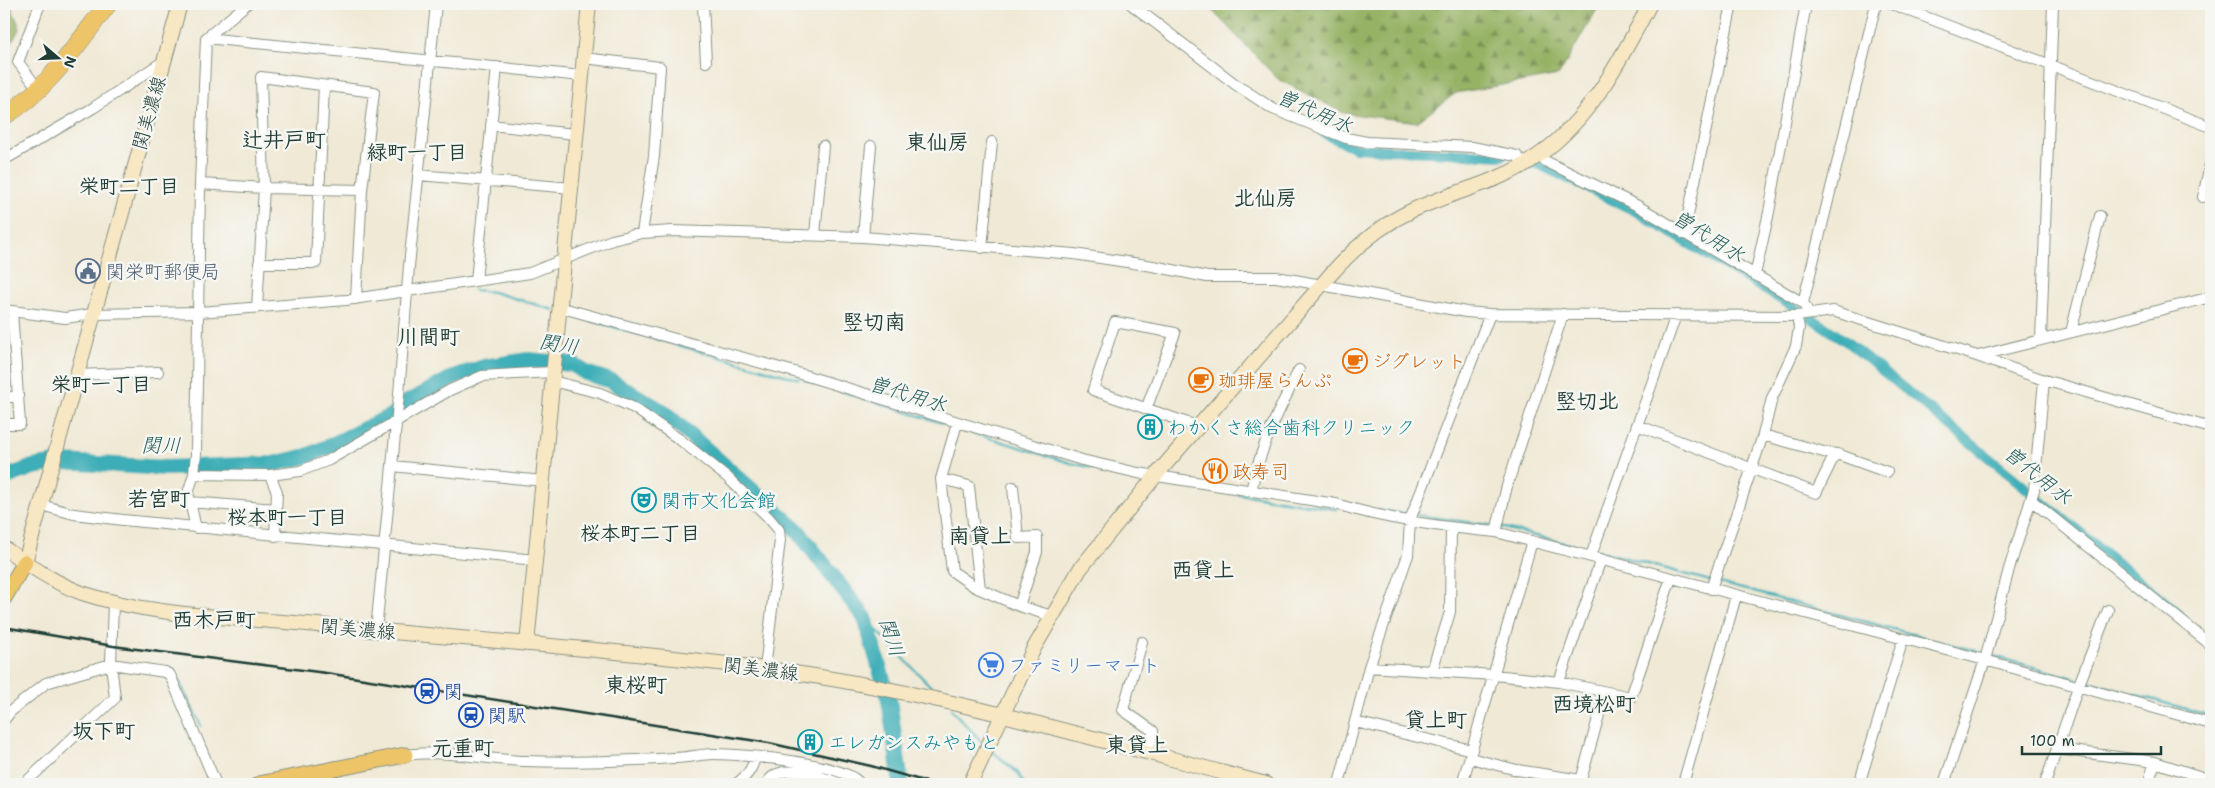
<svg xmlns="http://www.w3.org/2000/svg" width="2215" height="788" font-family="'Shantell Sans','Klee One',sans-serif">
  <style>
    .forest { fill: url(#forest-firs); stroke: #5a784c }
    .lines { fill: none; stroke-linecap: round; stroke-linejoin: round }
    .stream { stroke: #3daeb7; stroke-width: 2.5 }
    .canal { stroke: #3daeb7; stroke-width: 10 }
    .river { stroke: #3daeb7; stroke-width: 16 }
    .street-casing { stroke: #889384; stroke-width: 12 }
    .secondary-casing { stroke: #889384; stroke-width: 16 }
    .primary-casing { stroke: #889384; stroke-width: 17 }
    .highway-casing { stroke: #889384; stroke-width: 19 }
    .street { stroke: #fff; stroke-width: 10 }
    .secondary { stroke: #f8e7c3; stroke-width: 14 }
    .primary { stroke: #eec469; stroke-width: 15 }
    .highway { stroke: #eec469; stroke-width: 18 }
    .rail { stroke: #1f3d34; stroke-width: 2.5 }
    .labels { text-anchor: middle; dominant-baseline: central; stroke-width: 5; stroke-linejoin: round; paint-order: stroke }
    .street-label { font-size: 19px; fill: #1f3d34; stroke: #f6f6f2 }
    .service-label { font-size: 19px; fill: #4e5e75; stroke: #f6f6f2; text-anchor: start }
    .food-label { font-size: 19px; fill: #c56008; stroke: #f6f6f2; text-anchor: start }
    .culture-label { font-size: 19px; fill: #0d838f; stroke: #f6f6f2; text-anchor: start }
    .shop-label { font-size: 19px; fill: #366cbe; stroke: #f6f6f2; text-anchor: start }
    .transit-label { font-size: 19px; fill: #164399; stroke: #f6f6f2; text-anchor: start }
    .water-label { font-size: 20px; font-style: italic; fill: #285f5b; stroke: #f6f6f2 }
    .neighbourhood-label { font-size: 20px; font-weight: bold; fill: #1f3d34; stroke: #f6f6f2 }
    .quarter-label { font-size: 21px; font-weight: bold; fill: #1f3d34; stroke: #f6f6f2 }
  </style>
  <defs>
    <pattern id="forest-firs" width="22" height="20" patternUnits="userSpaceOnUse" patternTransform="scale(1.25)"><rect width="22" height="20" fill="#96b265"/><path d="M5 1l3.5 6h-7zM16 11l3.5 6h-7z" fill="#7a9254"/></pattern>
  </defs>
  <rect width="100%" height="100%" fill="#f6f6f2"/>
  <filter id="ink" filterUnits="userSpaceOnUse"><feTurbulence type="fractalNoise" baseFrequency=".02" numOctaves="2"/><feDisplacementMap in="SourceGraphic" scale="10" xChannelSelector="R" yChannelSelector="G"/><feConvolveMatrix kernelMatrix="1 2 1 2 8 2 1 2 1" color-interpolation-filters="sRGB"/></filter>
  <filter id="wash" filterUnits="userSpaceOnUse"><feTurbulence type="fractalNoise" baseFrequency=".0096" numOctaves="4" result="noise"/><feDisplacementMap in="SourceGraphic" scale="20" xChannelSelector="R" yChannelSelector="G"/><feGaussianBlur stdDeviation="1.12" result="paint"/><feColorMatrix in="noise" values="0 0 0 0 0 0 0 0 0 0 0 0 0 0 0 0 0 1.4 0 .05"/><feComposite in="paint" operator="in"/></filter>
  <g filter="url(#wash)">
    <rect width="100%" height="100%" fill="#f0e9d5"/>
    <path class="forest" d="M4 4H10L20 28 4 56Z
      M1206 4H1600L1559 75 1456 93 1417 122 1344 113 1278 79Z"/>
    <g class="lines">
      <path class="stream" d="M474 290 493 292 554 310
        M571 315 799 379
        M805 380 952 426
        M957 428 1071 463 1125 475
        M1158 481 1336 509
        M1379 510 1410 515
        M1416 515 1495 526
        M1500 527 1589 549
        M1597 550 1710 581
        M1716 582 1983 653
        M865 618 937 693
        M1989 655 2077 679
        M177 677 201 726
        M2083 680 2211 716
        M951 709 983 743
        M991 750 1018 773 1024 784"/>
      <path class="canal" d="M1124 4 1138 14
        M1325 134 1355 148 1502 156
        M1526 161 1540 165 1635 211 1813 319 1847 342 2179 613"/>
      <path class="river" d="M4 478 33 467 63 462 167 468 273 464 307 456 332 445 391 416 408 402 456 376 484 367 528 360 572 364 586 373 611 381 665 413 798 531 865 618 889 700 901 784"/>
    </g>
  </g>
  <g filter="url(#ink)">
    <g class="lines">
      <defs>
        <path id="street" d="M703 4 706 62
          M1131 4 1235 84 1273 109 1346 138 1367 142 1472 147 1517 156 1525 164
          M1892 4 2211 127
          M206 38 582 76
          M584 58 660 67 654 156 642 233
          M39 90 18 62 40 4
          M491 125 575 134
          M1539 156 1545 161 1636 205 1803 303 1809 313
          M4 160 93 108 164 61
          M418 175 572 188
          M200 184 264 188 362 190
          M2203 197 2211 160
          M1684 234 1732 4
          M815 235 823 146
          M863 237 871 146
          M982 248 992 142
          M259 263H316L324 86
          M1755 275 1769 212 1806 4
          M476 281 497 67
          M1803 303 1876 4
          M559 307 791 371 1082 460 1138 473 1336 504C1387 520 1442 527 1496 532L1985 660 2211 724
          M257 308 264 188 261 77 374 92 362 190 356 299
          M4 310 65 318 93 314 200 312 346 300 530 273 612 240 642 233 672 231 863 237 1074 254 1153 266 1207 277H1276L1300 281 1466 312 1490 314 1797 316 1833 311 1977 356 2044 380 2211 428
          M2071 332 2100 216
          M2041 340 2053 4
          M1978 356 2211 297
          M76 375 158 372
          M552 381 600 393 634 408 679 439 727 477 768 517 779 530 780 540 765 669
          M4 397H18
          M1146 409 1175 333 1115 322 1093 390 1199 427
          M957 423 941 479 952 571 975 587 1019 606
          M4 424H20L12 312
          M1637 425 1816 493 1835 454
          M1763 435 1827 453 1837 454 1887 472
          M392 466 543 481
          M194 474 270 475 300 471 329 460 450 390 482 376 552 372
          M270 475 277 492 275 536
          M941 479 969 486 980 589
          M1013 487 1018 538 1037 537V552L1019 606 1052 616
          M1251 491C1260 447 1279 410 1299 370
          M2031 500 2211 645
          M190 502 188 493 194 474 196 454 200 184 206 38 247 4
          M41 505 74 514 123 520 536 560
          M196 528 190 502 276 509
          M1496 532 1507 486 1563 314
          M1591 556 1676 315
          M1711 589 1763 435 1772 398 1796 346 1799 328 1797 316
          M376 631 399 394 409 266 436 4
          M1142 642 1123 710 1153 731 1148 754
          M1369 667 1494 675 1559 682 1631 697 1671 578
          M1432 671 1450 612 1451 528
          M1559 682 1601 559
          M4 720 11 711 46 683 111 664 165 672 170 675 216 784
          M1355 722 1472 750
          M2057 749 2155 762 2211 780
          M405 755C445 749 485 760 525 761 574 763 624 761 673 758 687 758 701 754 714 754 740 754 848 763 860 784
          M1470 758 1517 770 1581 780
          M24 784 115 698 111 664 113 602
          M736 784C747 776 752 770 755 757
          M767 784C778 760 823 777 841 784
          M1339 784 1369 667 1408 555 1410 520 1490 314
          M1462 784 1532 541
          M1580 784 1605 693
          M1683 784 1736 596
          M1859 784 1903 639
          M1944 784 1985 660 2009 569 2034 490 2044 380
          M2045 784 2078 687 2108 610
          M2148 784 2155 762"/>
        <path id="secondary" d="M4 548C29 565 54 583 82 593 153 617 233 617 307 624 460 639 614 649 766 669 936 691 1101 741 1266 784
          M25 562 180 4
          M527 644 589 4
          M970 784 1034 648 1080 569 1157 474 1331 274C1354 248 1379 226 1411 211 1453 191 1501 183 1539 155 1592 117 1620 60 1650 4"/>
        <path id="primary" d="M4 598 25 562
          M259 784 405 755"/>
        <path id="highway" d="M4 116C48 90 77 44 108 4"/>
      </defs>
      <use href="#street" class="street-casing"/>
      <use href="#secondary" class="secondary-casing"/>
      <use href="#primary" class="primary-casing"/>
      <use href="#highway" class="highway-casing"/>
      <use href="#street" class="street"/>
      <use href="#secondary" class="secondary"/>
      <use href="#primary" class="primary"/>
      <use href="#highway" class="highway"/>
      <path class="rail" d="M4 627 113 646 326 673 769 743 871 766 934 784"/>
    </g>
  </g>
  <defs>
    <symbol id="civic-ring" viewBox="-11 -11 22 22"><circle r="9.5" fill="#f6f6f2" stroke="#5c6f8a" stroke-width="1.5"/><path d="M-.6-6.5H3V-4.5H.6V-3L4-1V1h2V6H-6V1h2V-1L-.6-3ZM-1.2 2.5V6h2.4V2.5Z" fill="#5c6f8a"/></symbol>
    <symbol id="cafe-ring" viewBox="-11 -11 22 22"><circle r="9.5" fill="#f6f6f2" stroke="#e8710a" stroke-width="1.5"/><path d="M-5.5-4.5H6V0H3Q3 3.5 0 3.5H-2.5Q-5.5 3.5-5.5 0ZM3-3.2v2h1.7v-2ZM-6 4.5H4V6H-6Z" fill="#e8710a"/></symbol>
    <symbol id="building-ring" viewBox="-11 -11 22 22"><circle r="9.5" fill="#f6f6f2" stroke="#0f9aa8" stroke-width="1.5"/><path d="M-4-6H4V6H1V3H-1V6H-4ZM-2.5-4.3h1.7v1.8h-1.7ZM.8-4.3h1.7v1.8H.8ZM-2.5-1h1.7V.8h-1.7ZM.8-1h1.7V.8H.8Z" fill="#0f9aa8"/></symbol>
    <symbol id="restaurant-ring" viewBox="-11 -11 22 22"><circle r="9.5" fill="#f6f6f2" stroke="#e8710a" stroke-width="1.5"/><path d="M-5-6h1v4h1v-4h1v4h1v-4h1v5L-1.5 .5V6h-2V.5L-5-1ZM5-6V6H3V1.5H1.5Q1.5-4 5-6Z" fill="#e8710a"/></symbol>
    <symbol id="theatre-ring" viewBox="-11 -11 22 22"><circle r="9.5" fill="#f6f6f2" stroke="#0f9aa8" stroke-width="1.5"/><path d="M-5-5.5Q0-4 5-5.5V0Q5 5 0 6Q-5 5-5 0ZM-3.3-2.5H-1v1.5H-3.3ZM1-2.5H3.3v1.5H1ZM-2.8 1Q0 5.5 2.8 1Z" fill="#0f9aa8"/></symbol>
    <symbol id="supermarket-ring" viewBox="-11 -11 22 22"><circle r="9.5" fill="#f6f6f2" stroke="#3f7fe0" stroke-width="1.5"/><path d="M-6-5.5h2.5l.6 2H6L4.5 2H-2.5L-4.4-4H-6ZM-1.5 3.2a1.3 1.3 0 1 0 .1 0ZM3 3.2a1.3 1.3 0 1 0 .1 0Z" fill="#3f7fe0"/></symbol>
    <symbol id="station-ring" viewBox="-11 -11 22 22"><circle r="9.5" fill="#f6f6f2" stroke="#1a4fb4" stroke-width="1.5"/><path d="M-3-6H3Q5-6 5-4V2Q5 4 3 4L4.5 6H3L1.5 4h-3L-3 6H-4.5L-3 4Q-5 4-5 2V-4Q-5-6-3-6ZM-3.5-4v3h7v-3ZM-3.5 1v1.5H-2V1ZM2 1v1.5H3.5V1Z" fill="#1a4fb4"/></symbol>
  </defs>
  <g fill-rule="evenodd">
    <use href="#civic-ring" x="74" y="257" width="28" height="28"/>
    <use href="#cafe-ring" x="1341" y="347" width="28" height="28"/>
    <use href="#cafe-ring" x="1187" y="366" width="28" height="28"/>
    <use href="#building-ring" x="1136" y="413" width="28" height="28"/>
    <use href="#restaurant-ring" x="1201" y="457" width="28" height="28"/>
    <use href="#theatre-ring" x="630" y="486" width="28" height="28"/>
    <use href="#supermarket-ring" x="977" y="651" width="28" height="28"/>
    <use href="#station-ring" x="413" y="677" width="28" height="28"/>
    <use href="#station-ring" x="457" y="701" width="28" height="28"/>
    <use href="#building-ring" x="796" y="728" width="28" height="28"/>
  </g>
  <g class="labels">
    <g class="street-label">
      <text transform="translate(149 113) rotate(-74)">関美濃線</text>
      <text transform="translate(358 629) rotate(5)">関美濃線</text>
      <text transform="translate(761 669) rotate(7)">関美濃線</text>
    </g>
    <g class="service-label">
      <text x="106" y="271">関栄町郵便局</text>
    </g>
    <g class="food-label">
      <text x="1372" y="361">ジグレット</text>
      <text x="1218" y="380">珈琲屋らんぷ</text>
      <text x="1232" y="471">政寿司</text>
    </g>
    <g class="culture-label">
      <text x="1168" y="427">わかくさ総合歯科クリニック</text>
      <text x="662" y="500">関市文化会館</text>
      <text x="828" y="742">エレガンスみやもと</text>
    </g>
    <g class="shop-label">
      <text x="1008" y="665">ファミリーマート</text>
    </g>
    <g class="transit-label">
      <text x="444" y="691">関</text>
      <text x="488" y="715">関駅</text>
    </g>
    <g class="water-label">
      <text transform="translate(1315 111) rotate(24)">曽代用水</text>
      <text transform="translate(1709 236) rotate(32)">曽代用水</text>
      <text transform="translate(559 344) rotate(9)">関川</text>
      <text transform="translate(908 394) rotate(17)">曽代用水</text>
      <text transform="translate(161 445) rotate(1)">関川</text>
      <text transform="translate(2038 475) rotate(39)">曽代用水</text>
      <text transform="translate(892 637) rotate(72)">関川</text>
    </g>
    <g class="neighbourhood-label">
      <text x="417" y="152">緑町一丁目</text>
      <text x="129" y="186">栄町二丁目</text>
      <text x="101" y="384">栄町一丁目</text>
      <text x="287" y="517">桜本町一丁目</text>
      <text x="640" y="533">桜本町二丁目</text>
    </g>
    <g class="quarter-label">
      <text x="284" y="140">辻井戸町</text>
      <text x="937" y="142">東仙房</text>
      <text x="1265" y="198">北仙房</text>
      <text x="874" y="322">竪切南</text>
      <text x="429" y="337">川間町</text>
      <text x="1587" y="401">竪切北</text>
      <text x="159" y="499">若宮町</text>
      <text x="980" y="536">南貸上</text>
      <text x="1203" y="570">西貸上</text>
      <text x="214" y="620">西木戸町</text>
      <text x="636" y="685">東桜町</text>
      <text x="1594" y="704">西境松町</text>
      <text x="1436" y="720">貸上町</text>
      <text x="104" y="731">坂下町</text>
      <text x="1137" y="745">東貸上</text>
      <text x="463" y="748">元重町</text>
    </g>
  </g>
  <rect width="2215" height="788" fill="none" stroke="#f6f6f2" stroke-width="20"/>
  <g transform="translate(58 58) rotate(109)" stroke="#f6f6f2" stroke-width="4" paint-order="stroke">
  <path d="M0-4L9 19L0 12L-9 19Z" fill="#1f3d34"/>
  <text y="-8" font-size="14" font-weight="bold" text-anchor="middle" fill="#1f3d34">N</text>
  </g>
  <path d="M2022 746v8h139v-8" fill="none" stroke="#1f3d34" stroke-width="2.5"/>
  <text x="2030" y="746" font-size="15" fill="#1f3d34" stroke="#f6f6f2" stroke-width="4" paint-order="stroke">100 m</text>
</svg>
